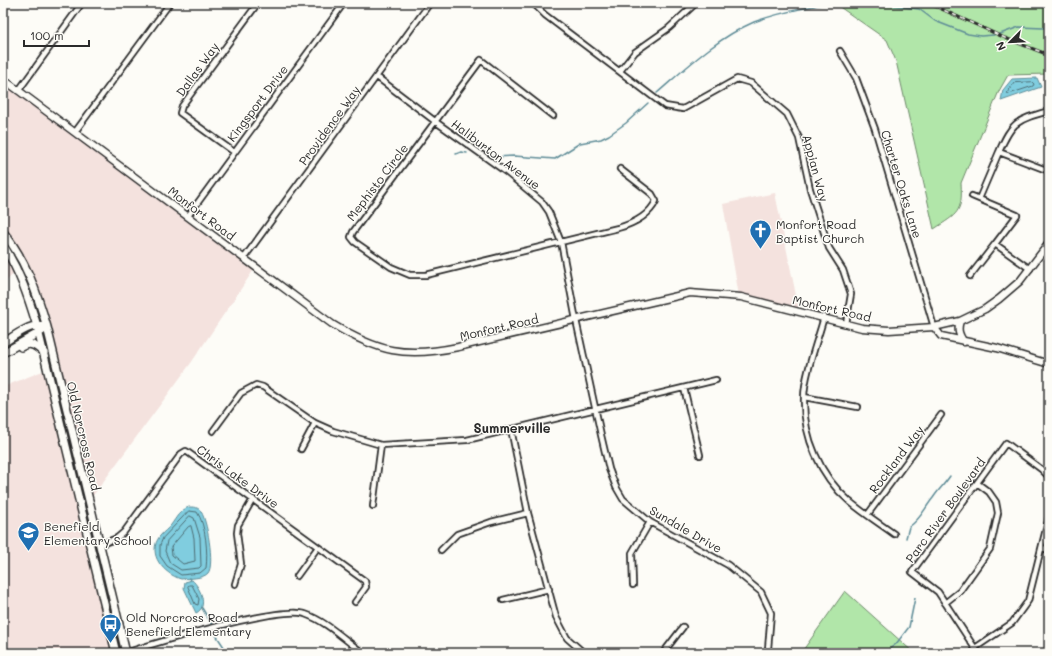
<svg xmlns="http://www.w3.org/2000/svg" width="1052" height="656" font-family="Mali,sans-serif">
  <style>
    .built { fill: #f4e2de }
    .green { fill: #b1e6a9; stroke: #6e886a }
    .water { fill: #80cddf; stroke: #5e8c97 }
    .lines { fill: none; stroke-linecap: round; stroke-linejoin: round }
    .shore { stroke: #4d6c73; stroke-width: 1 }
    .stream { stroke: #5e8c97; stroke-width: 1.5 }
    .minor-casing { stroke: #2b2b2b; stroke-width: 8 }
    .tertiary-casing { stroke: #2b2b2b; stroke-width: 9 }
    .secondary-casing { stroke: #2b2b2b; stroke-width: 10 }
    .minor { stroke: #fdfcf7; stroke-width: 4.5 }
    .tertiary { stroke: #fdfcf7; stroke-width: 6 }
    .secondary { stroke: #fdfcf7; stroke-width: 7 }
    .rail-casing { stroke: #2b2b2b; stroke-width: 3 }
    .rail { stroke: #fdfcf7; stroke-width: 1.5; stroke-dasharray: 4.5; stroke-linecap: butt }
    .labels { text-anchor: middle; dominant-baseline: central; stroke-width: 3; stroke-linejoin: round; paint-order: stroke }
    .street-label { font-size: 12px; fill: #2b2b2b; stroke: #fdfcf7 }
    .poi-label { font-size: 12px; fill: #2b2b2b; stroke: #fdfcf7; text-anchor: start }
    .neighbourhood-label { font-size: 13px; font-weight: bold; fill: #2b2b2b; stroke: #fdfcf7 }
  </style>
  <rect width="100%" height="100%" fill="#fdfcf7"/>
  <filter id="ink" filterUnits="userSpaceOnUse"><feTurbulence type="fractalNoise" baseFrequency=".025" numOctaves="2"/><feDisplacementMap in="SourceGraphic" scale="8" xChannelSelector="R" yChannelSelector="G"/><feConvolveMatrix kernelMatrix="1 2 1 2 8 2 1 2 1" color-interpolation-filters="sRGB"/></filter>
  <g filter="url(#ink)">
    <path class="built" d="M3 80 257 265 191 363 89 501 124 653H3V387L55 366 49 340 23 265 3 284Z
      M775 193 799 310 739 296 723 204Z"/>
    <path class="green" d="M834 3H1049V74L1008 75 999 91 961 183C963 213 957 214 934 229L896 61 887 40Z
      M845 591 914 653H801Z"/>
    <path class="water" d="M1037 78 1041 87 1001 101 1003 90 1012 79Z
      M189 507C193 507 197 507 200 510 207 518 215 565 208 573 203 579 189 578 181 579 164 574 146 554 160 536 163 532 168 529 171 525 176 518 180 510 189 507Z
      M192 580C200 587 209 607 196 613L184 588 185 582Z"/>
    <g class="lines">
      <path class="shore" d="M1032 82 1034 84 1033 86 1009 94 1007 93 1014 83Z
        M189 511 197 512C206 525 208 553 206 568L200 573 181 575 167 566 160 556V545L163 538Z
        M190 516 194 518 200 537 201 566 199 568 181 570 170 563 165 551 167 541Z
        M191 526 194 538 195 561 183 564 172 555 171 547 188 527Z
        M189 585H192L199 599 198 605 195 604 188 587Z"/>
      <path class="stream" d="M825 3H831
        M875 3 919 9 935 21 968 34 981 36 994 35
        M1000 34 1019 27 1043 28 1049 26
        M657 93C687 67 717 38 754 22 777 13 802 9 826 3
        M456 154 461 152 467 153
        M490 155 495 157 514 156 555 159 580 143 601 139 609 135 626 123 648 103
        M906 538 909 527C921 519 924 509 933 498 938 490 944 485 950 476
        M189 578 190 580
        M202 608 212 625
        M214 632 228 653
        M884 653 896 644 909 627 915 598"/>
      <defs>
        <path id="minor" d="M533 3 545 15 665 106 683 109 737 79 751 83 787 114 799 138 810 189 829 248 843 270 851 294 846 324
          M840 51 856 78 875 129 934 327
          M620 71 635 52 669 28 696 3
          M377 77 436 122 506 172 542 202 549 212 561 242 576 320 601 435 609 469 616 487 623 499 650 522 728 565 761 592 771 613 768 649 765 653
          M19 90 82 3
          M1049 111C1017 120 1012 121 999 152L1049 171
          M553 116 481 60 353 232 351 237 355 242 391 267 410 275H426L618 228C632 224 649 216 656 201L652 194 620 169
          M75 132 170 3
          M234 152 180 113 182 106 258 3
          M972 196 1017 215 995 244
          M979 199 999 152
          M188 216 344 3
          M244 258 430 3
          M970 276 995 244 1030 269
          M824 317C818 339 804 376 804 398 803 436 820 476 849 501 863 513 879 523 894 534
          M684 388 700 455
          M804 397 858 407
          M511 429 528 513 556 617 567 638 584 653
          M213 431 241 393 256 385 263 387 315 423 333 431 381 445 467 440 716 380
          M301 449 315 423
          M373 506 381 445
          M868 514 941 415
          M99 545 117 538 124 532 181 454 186 451 365 581 366 587 355 602
          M1042 548 1049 550
          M441 550 457 534 491 522 528 513
          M297 576 318 547
          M235 584 241 564 237 533 238 525 253 499
          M633 585 632 553 650 522
          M503 600 549 589
          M945 603 960 591 990 549 998 513 996 502 989 492 977 483
          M975 648 1012 623 1028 601 1049 517
          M125 653C155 643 281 605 305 614 326 621 345 640 363 653
          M663 653 683 627
          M978 653 938 592 912 572 1006 443 1041 469 1049 477"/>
        <path id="tertiary" d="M3 79 332 324C378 352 405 358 458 347L690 293 741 297 862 328 889 330 934 327 960 321 985 309 999 299 1020 281 1049 243
          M960 321C957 330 959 335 964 342
          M934 327 941 336 997 348 1049 364"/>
        <path id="secondary" d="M3 232C26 260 37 293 47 327L126 653
          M3 245C20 272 28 296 37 326L116 653
          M3 343C13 337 29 324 41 326
          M21 347C31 341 36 346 44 353
          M3 353 42 331"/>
      </defs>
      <use href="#minor" class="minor-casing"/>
      <use href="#tertiary" class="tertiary-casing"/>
      <use href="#secondary" class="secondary-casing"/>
      <use href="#minor" class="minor"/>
      <use href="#tertiary" class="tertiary"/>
      <use href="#secondary" class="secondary"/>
      <defs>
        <path id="rail" d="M928 3 1005 38 1049 55"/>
      </defs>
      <use href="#rail" class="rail-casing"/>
      <use href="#rail" class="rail"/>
    </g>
  </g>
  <defs>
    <symbol id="church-pin" viewBox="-11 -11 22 30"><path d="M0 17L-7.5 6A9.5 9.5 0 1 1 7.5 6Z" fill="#1f6fb2" stroke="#fdfcf7"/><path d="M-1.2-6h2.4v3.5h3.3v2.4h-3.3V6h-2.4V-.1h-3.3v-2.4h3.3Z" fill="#fff"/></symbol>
    <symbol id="school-pin" viewBox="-11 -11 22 30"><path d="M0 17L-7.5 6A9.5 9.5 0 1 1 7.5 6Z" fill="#1f6fb2" stroke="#fdfcf7"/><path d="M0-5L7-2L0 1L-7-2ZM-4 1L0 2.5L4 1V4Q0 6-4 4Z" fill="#fff"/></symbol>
    <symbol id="bus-pin" viewBox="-11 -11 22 30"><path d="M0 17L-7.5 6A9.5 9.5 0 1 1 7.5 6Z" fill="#1f6fb2" stroke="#fdfcf7"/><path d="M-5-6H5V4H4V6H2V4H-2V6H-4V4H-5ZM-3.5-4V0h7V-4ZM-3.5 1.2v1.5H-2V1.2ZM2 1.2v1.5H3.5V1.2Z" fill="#fff"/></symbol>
  </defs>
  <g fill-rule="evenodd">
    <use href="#church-pin" x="748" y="218" width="25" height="34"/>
    <use href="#school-pin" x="16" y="520" width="25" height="34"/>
    <use href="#bus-pin" x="98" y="612" width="25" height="34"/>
  </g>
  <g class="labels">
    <g class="street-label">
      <text transform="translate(197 69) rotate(-54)">Dallas Way</text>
      <text transform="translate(257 103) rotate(-53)">Kingsport Drive</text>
      <text transform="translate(329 125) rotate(-54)">Providence Way</text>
      <text transform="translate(496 154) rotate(37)">Haliburton Avenue</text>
      <text transform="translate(816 168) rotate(75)">Appian Way</text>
      <text transform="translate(377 182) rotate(-53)">Mephisto Circle</text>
      <text transform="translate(902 184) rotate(73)">Charter Oaks Lane</text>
      <text transform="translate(202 213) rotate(37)">Monfort Road</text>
      <text transform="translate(832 308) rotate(13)">Monfort Road</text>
      <text transform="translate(499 327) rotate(-13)">Monfort Road</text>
      <text transform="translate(84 436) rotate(77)">Old Norcross Road</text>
      <text transform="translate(896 459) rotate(-53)">Rockland Way</text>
      <text transform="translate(238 476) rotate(36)">Chris Lake Drive</text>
      <text transform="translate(945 510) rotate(-54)">Parc River Boulevard</text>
      <text transform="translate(686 529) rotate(30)">Sundale Drive</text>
    </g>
    <g class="poi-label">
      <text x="776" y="224">Monfort Road<tspan x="776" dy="14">Baptist Church</tspan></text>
      <text x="44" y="526">Benefield<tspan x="44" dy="14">Elementary School</tspan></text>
      <text x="126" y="617">Old Norcross Road<tspan x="126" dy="14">Benefield Elementary</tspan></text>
    </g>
    <g class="neighbourhood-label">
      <text x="512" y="427">Summerville</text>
    </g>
  </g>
  <rect width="1052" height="656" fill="none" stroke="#fdfcf7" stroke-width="16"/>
  <rect x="8" y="8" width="1036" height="640" fill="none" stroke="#2b2b2b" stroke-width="1.5" filter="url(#ink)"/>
  <g transform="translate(1010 42) rotate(246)" stroke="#fdfcf7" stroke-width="3" paint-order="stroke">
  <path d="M0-3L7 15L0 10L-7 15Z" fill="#2b2b2b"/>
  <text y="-6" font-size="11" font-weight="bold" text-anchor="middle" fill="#2b2b2b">N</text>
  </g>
  <path d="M24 40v6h65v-6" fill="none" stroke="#2b2b2b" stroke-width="2"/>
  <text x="30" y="40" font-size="12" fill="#2b2b2b" stroke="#fdfcf7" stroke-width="3" paint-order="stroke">100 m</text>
</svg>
